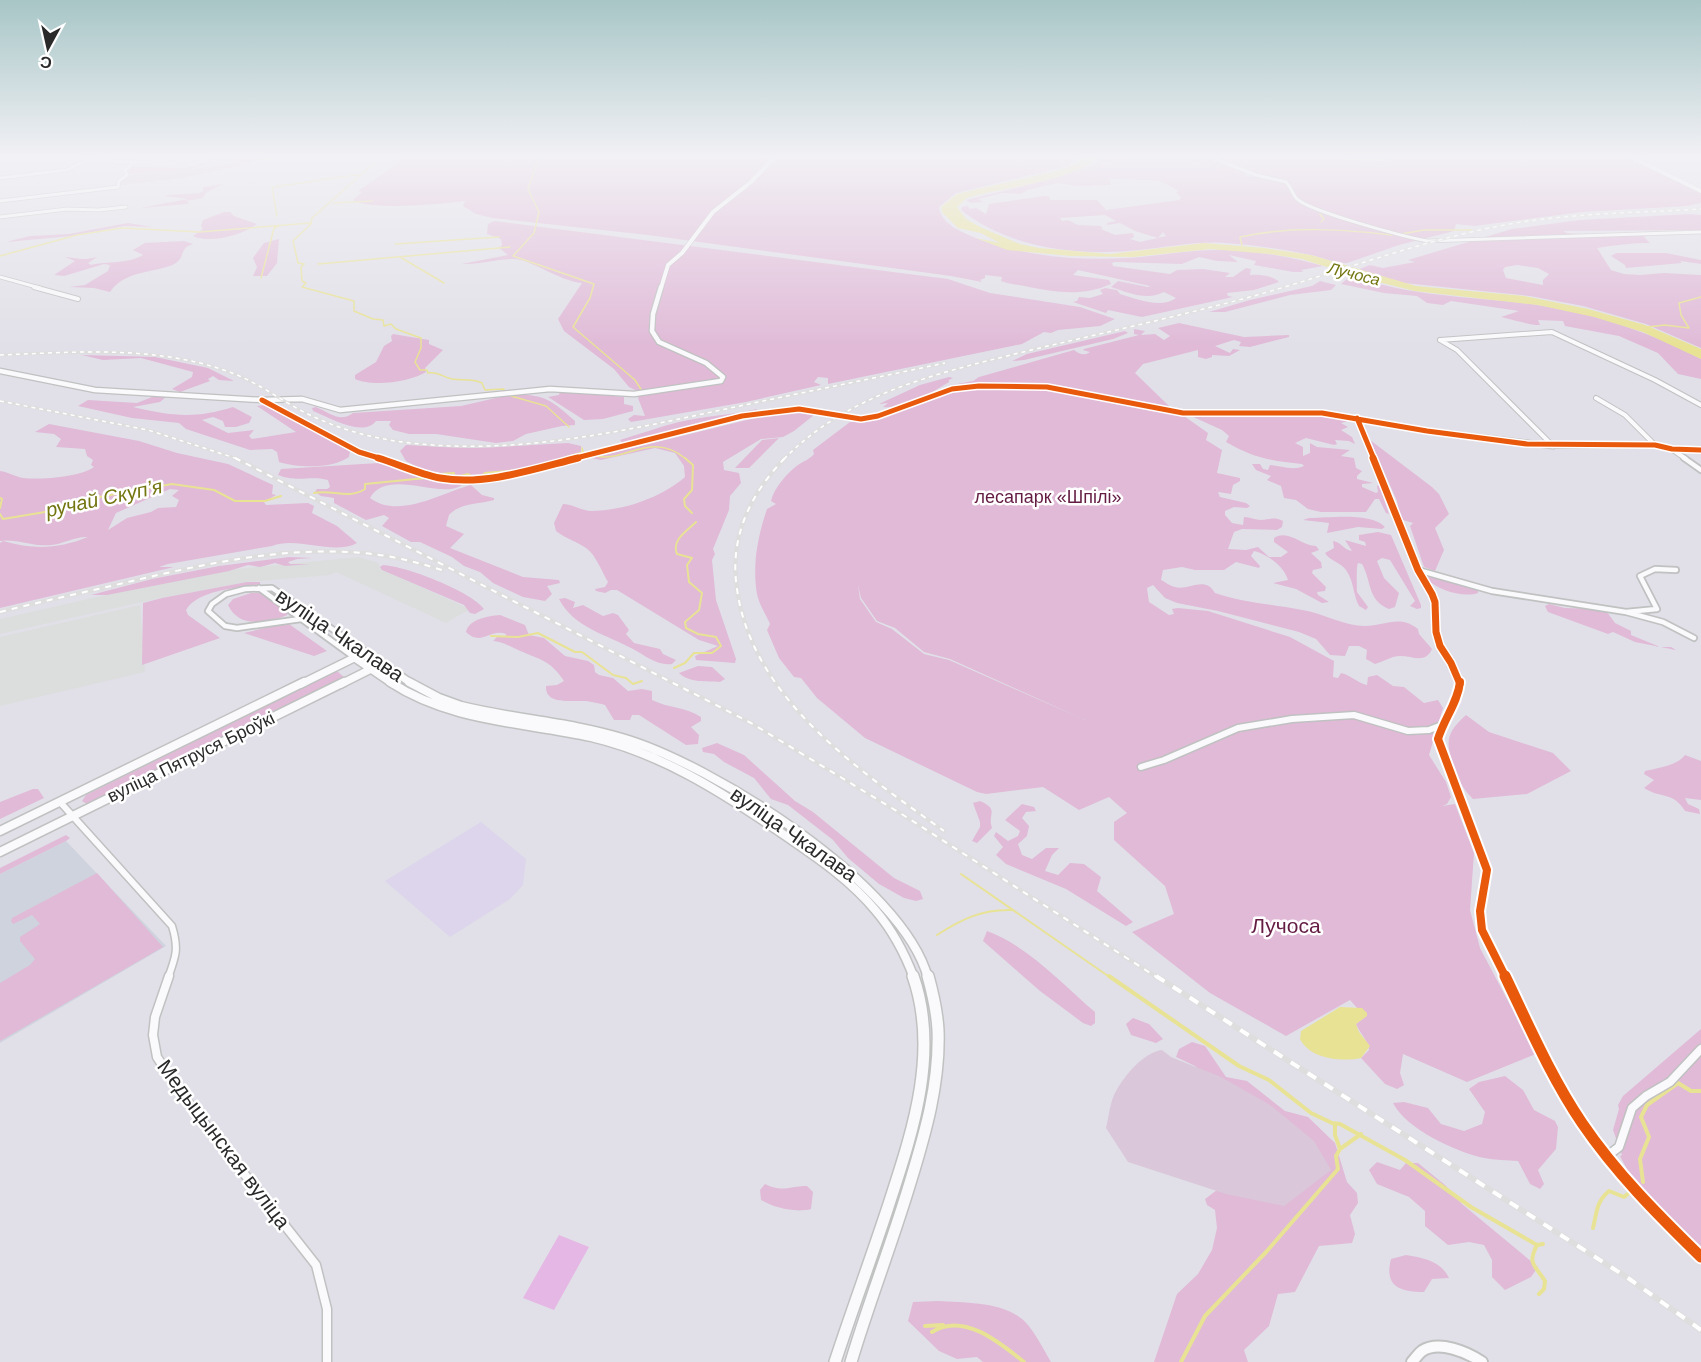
<svg xmlns="http://www.w3.org/2000/svg" width="1701" height="1362" font-family="Arial,sans-serif">
  <style>
    .industrial { fill: #dbdedd }
    .education { fill: #dcd5eb }
    .medical { fill: #cfd3de }
    .green { fill: #e0bad7; fill-rule: evenodd }
    .cemetery { fill: #dac8da }
    .pitch { fill: #e5b7e4 }
    .water { fill: #e8e295 }
    .lines { fill: none; stroke-linecap: round; stroke-linejoin: round }
    .stream-far2 { stroke: #e8e295; stroke-width: 1.5 }
    .stream-far1 { stroke: #e8e295; stroke-width: 2 }
    .stream { stroke: #e8e295; stroke-width: 4 }
    .minor-far4-casing { stroke: #c0c1c1; stroke-width: 4.5 }
    .minor-far3-casing { stroke: #c0c1c1; stroke-width: 6 }
    .minor-far2-casing { stroke: #c0c1c1; stroke-width: 8 }
    .minor-far1-casing { stroke: #c0c1c1; stroke-width: 9 }
    .minor-casing { stroke: #c0c1c1; stroke-width: 11 }
    .tertiary-far3-casing { stroke: #c0c1c1; stroke-width: 5 }
    .tertiary-far2-casing { stroke: #c0c1c1; stroke-width: 7 }
    .tertiary-far1-casing { stroke: #c0c1c1; stroke-width: 9 }
    .tertiary-casing { stroke: #c0c1c1; stroke-width: 14 }
    .secondary-far2-casing { stroke: #c0c1c1; stroke-width: 10 }
    .secondary-far1-casing { stroke: #c0c1c1; stroke-width: 11 }
    .secondary-casing { stroke: #c0c1c1; stroke-width: 14 }
    .minor-far4 { stroke: #fafafc; stroke-width: 3 }
    .minor-far3 { stroke: #fafafc; stroke-width: 4 }
    .minor-far2 { stroke: #fafafc; stroke-width: 4.5 }
    .minor-far1 { stroke: #fafafc; stroke-width: 6 }
    .minor { stroke: #fafafc; stroke-width: 8 }
    .tertiary-far3 { stroke: #fafafc; stroke-width: 4 }
    .tertiary-far2 { stroke: #fafafc; stroke-width: 4.5 }
    .tertiary-far1 { stroke: #fafafc; stroke-width: 6 }
    .tertiary { stroke: #fafafc; stroke-width: 10 }
    .secondary-far2 { stroke: #fafafc; stroke-width: 7 }
    .secondary-far1 { stroke: #fafafc; stroke-width: 8 }
    .secondary { stroke: #fafafc; stroke-width: 11 }
    .rail-far2-casing { stroke: #dedede; stroke-width: 3 }
    .rail-far1-casing { stroke: #dedede; stroke-width: 4.5 }
    .rail-casing { stroke: #dedede; stroke-width: 6 }
    .rail-far2 { stroke: #fff; stroke-width: 1.5; stroke-dasharray: 4; stroke-linecap: butt }
    .rail-far1 { stroke: #fff; stroke-width: 2; stroke-dasharray: 6; stroke-linecap: butt }
    .rail { stroke: #fff; stroke-width: 4; stroke-dasharray: 10; stroke-linecap: butt }
    .cycleway-far3-casing { stroke: #fff; stroke-width: 8 }
    .cycleway-far2-casing { stroke: #fff; stroke-width: 10 }
    .cycleway-far1-casing { stroke: #fff; stroke-width: 12 }
    .cycleway-casing { stroke: #fff; stroke-width: 15 }
    .cycleway-far3 { stroke: #e8590c; stroke-width: 5 }
    .cycleway-far2 { stroke: #e8590c; stroke-width: 7 }
    .cycleway-far1 { stroke: #e8590c; stroke-width: 8 }
    .cycleway { stroke: #e8590c; stroke-width: 11 }
    .labels { text-anchor: middle; dominant-baseline: central; stroke-width: 5; stroke-linejoin: round; paint-order: stroke }
    .far-water-label { font-size: 16px; font-style: italic; fill: #737511; stroke: #fff }
    .park-label { font-size: 18px; fill: #641c43; stroke: #fff }
    .street-label { font-size: 18px; fill: #2a2a2a; stroke: #fff }
    .water-label { font-size: 20px; font-style: italic; fill: #737511; stroke: #fff }
    .near-street-label { font-size: 21px; fill: #2a2a2a; stroke: #fff }
    .near-park-label { font-size: 21px; fill: #641c43; stroke: #fff }
  </style>
  <rect width="100%" height="100%" fill="#e1e0e8"/>
  <path class="industrial" d="M359 557 378 563 381 569 470 609 446 623 336 572 330 575 247 582 156 599 0 634V619L167 581 237 569Z
    M140 605 145 672 0 706V637Z"/>
  <path class="education" d="M481 822 526 859 523 885 510 899 450 937 385 881Z"/>
  <path class="medical" d="M66 841 166 946 0 1043V874Z"/>
  <path class="green" d="M192 157H226L242 159 273 158 254 160 248 163 218 160 187 170 130 174 128 172 132 167 186 168 217 160Z
    M402 157H1076L1068 166 956 193 939 207C941 223 958 230 971 236 1019 256 1076 261 1128 258 1160 256 1192 249 1224 250 1258 251 1291 257 1323 266L1301 270 1303 272H1293L1254 265 1256 261 1229 255 1238 262 1217 261 1199 257 1182 264 1115 262 1112 263 1113 266 1170 274 1177 270 1203 269 1230 273 1225 277H1233L1246 268 1251 269 1250 275C1259 274 1272 275 1279 282L1254 290 1227 293 1228 296 1233 297 1142 317 1108 310 1106 313 1073 302 1077 301 1079 297 1090 298 1103 294 1100 290 1105 288 1117 290 1120 294C1136 299 1162 309 1176 298L1164 292C1147 301 1129 293 1111 287L1118 281 1148 287 1150 286 1078 270 1073 275 1109 280 1111 284C1075 300 1044 289 1007 283L1001 281 1002 277 985 275V278L980 280 982 282 951 276 648 235 493 218 476 214 463 206 465 201C443 204 370 211 353 200L362 192 358 191C365 186 400 163 402 157Z
    M1102 157 1210 159 1244 172 1245 176 1267 179 1217 157H1629L1701 193V203L1686 206 1582 212 1474 226 1456 224 1454 231 1399 245 1347 263C1334 263 1324 258 1311 255 1284 249 1254 245 1225 243 1196 241 1168 247 1139 250 1077 256 1011 249 961 210L962 207 968 206 969 209 976 208 986 214 989 204 1044 196H1049L1050 200H1097L1106 210 1179 200 1181 198 1176 192 1179 191 1160 181 1100 176 1110 180 1111 185 1078 186 1057 183 1028 190 1021 194 1002 193 978 199 983 202 971 203 966 200 1048 180 1097 164ZM1105 215 1116 221 1107 223V225L1120 223 1135 231 1158 238 1163 232 1166 236 1140 242 1130 239 1134 237 1133 233 1115 235 1101 229 1103 228 1100 226 1078 225 1068 220 1062 221 1060 218Z
    M223 184 206 193 203 198 186 201 189 202 188 204 140 208 188 199 164 196 168 195 199 193 203 191V187Z
    M224 212H230L234 216 257 224C242 235 211 244 193 236L203 229 201 226 203 220Z
    M1690 214 1701 215V230L1563 231 1567 233 1581 234 1579 236 1656 233 1644 237 1650 243C1632 243 1614 245 1597 248L1611 270 1624 274 1640 275 1664 273 1701 275V348L1646 324 1583 306 1530 296 1404 283 1357 270 1370 265 1383 268 1415 262 1408 260 1512 229 1580 220ZM1517 265 1538 268 1549 274 1543 280V285L1506 278 1503 270 1505 267Z
    M494 221 948 279 990 293 1080 307 1115 319 1100 326 1058 330 1051 333 1044 332 1022 344 828 384V378L818 377 814 382 821 385 746 402 631 422 628 419 634 415 645 416 638 398 639 395 652 391 635 390 629 387 614 369 564 331 558 319 582 283C559 281 530 259 514 259 496 259 480 265 462 264L508 255 499 248 502 245 501 239 487 234 488 224Z
    M128 223 152 227 124 226 72 236 6 242 30 236 69 234Z
    M279 239 277 263 267 276H253L257 267 253 258 264 243Z
    M184 241 193 244 186 247C183 250 182 256 180 259 170 274 127 266 110 292L94 288 69 287 85 285 108 271 110 265 104 264 64 276 54 275 75 261 65 257C79 258 81 261 97 257L88 263 91 265C108 261 128 264 143 255L133 250 145 243Z
    M1616 253H1666L1701 260V264L1680 261 1682 263 1626 268 1625 265 1611 256Z
    M1352 275C1411 298 1475 296 1537 305 1595 313 1649 332 1701 359V379L1678 374 1658 353 1619 336 1565 326 1563 321 1538 320 1540 325C1534 326 1510 319 1501 317L1519 311 1451 301 1443 305 1427 303 1417 296 1384 293 1341 284 1348 278 1347 276Z
    M1320 281 1336 285 1331 290 1290 295 1225 312H1209L1250 300 1312 286Z
    M1179 323 1244 337 1289 335V337L1250 347 1239 346 1241 342 1234 340 1215 346 1230 353 1233 349 1240 350 1229 356 1212 355V357L1206 359 1198 357V350L1143 364 1135 373 1169 406 1171 413 1184 416 1208 433 1206 440 1222 450 1217 473 1240 478V481L1233 485 1231 494 1218 492 1220 497 1246 503 1250 506 1247 508 1234 507 1225 511V515L1232 523 1243 525 1244 517C1250 517 1255 520 1261 520 1269 519 1275 517 1283 521L1282 527 1277 530 1242 529 1234 532 1228 549 1246 550 1258 547 1269 557H1281L1288 552 1274 542V538C1289 529 1301 546 1316 546L1319 550 1311 553 1321 562 1322 568 1313 570 1312 573 1326 587 1325 591 1317 592 1318 595 1329 602 1322 603 1296 589 1273 583 1288 580C1284 566 1267 554 1254 551L1251 556 1260 566 1259 568 1236 562 1224 570H1195L1182 567 1163 570 1161 580C1165 582 1170 586 1175 587 1189 591 1205 575 1215 593 1244 603 1272 604 1302 610 1323 613 1344 626 1365 626 1385 626 1399 614 1418 629L1419 634 1432 649C1424 667 1408 652 1393 657 1387 659 1382 662 1375 664L1366 659 1367 650 1359 646H1349L1345 656 1330 655 1316 639 1299 632 1218 611 1177 603 1165 598 1153 585 1147 588 1149 602 1169 615 1174 614 1172 609 1178 608 1208 611 1290 637 1334 661 1333 677 1338 678 1341 673C1351 675 1357 683 1367 685L1368 677 1377 675 1393 686 1404 687 1424 703 1438 700 1443 708 1429 755 1446 782 1451 797 1447 804 1442 806 1455 804 1474 853 1470 910 1480 948 1536 1054 1467 1082 1403 1054 1400 1073 1404 1085 1397 1089 1385 1084 1361 1058 1369 1050C1367 1038 1360 1034 1356 1024L1365 1017 1350 1000 1286 1036 1210 993 1132 932 1174 914 1165 886 1114 840V822L1127 813 1109 797 1079 810 1043 787 986 794 977 792 865 738 817 698 801 678 794 677 779 658 767 630 770 624C766 615 759 604 757 594 752 565 758 535 767 509L776 504 771 501C774 488 787 473 798 465 804 461 810 459 814 454L813 450 850 422C884 424 911 401 943 394 954 392 960 394 968 385L947 386 973 381 979 377 1074 350C1078 353 1084 357 1090 352L1083 350 1084 349 1139 335 1134 334V329L1145 331 1141 335 1155 334 1164 340 1170 336 1158 328ZM858 585 861 598 877 621 895 628 924 652 950 659 1085 720 949 660 924 654 892 629 876 622 860 599Z
    M1125 331 1128 333 1113 339 1024 360 1012 361 1027 354Z
    M393 334 429 340V344L443 350 425 368 426 372C410 382 373 387 355 379V375L376 362 384 346 392 341 391 336Z
    M82 355 155 357 208 368 234 381 219 380 213 376 208 379 210 381 180 392 172 389 192 377 193 372 141 358 103 360Z
    M949 377 953 378 949 380V382C931 393 906 410 883 407L888 403 879 404 920 385Z
    M560 391 624 397V404L633 406V411L603 419 584 420 548 397 559 395Z
    M157 395 166 397 160 402 133 407C171 416 195 419 233 407L252 417 249 423 236 427H225L223 421 213 417 202 420 228 433 254 430 249 436 252 439 296 432 257 406 264 405 350 451 349 457C332 469 298 468 279 462L277 452 272 449 250 450 186 429 179 423 132 418 78 406 88 400 137 403Z
    M509 395C543 394 549 398 575 421V425L562 426 526 434 513 441 496 443 436 434H409L393 430 389 425 391 421H376C363 438 329 417 313 411L312 408 316 407C330 413 340 423 353 413L461 406Z
    M757 409 755 412C710 421 667 434 622 443L620 440C640 434 659 427 679 422 705 416 731 415 757 409Z
    M798 411 814 415 794 431 783 437 761 439 723 462 724 470 739 473 741 483 730 496 729 510 713 549 715 554 712 560 716 600 736 659 735 663 696 660 695 656 718 646 699 640 617 590H611L605 593 596 591 595 589 605 587 608 582C602 572 596 555 586 548 578 542 566 539 556 531L554 523 563 504C572 504 580 510 590 511 622 511 661 498 685 477L684 466 675 453 655 448 601 460 592 458 763 416Z
    M1302 414 1332 416 1348 421 1341 423 1348 427 1341 430 1352 437 1355 444 1349 441 1335 440 1337 444 1334 445 1306 438 1295 443 1303 447V456L1310 453V443L1317 447 1350 450 1341 456 1354 458 1356 468 1362 471 1357 476V479L1373 483 1362 484V487L1376 493 1378 492 1377 486 1379 485 1389 514 1386 513 1379 499H1375L1366 512H1321L1308 509 1296 500 1284 498 1281 486 1267 480 1271 476 1256 470 1252 464H1260L1263 469 1268 470 1270 465C1281 466 1293 471 1304 466L1302 464C1271 461 1254 458 1226 442L1229 436 1222 430 1189 415 1229 417Z
    M49 424 139 441 177 453 228 464 273 485 272 494 276 495 264 502 266 505 308 503 314 506 312 513 337 526 357 543C333 556 298 536 272 546L168 564 159 567H174L0 608V543L3 541C34 550 58 549 88 537 76 536 63 544 51 545 34 547 15 538 0 541V471C8 472 14 476 23 478 40 480 81 477 94 467L91 465 93 460 87 456 85 449 56 447 61 439 54 434 35 432ZM170 489 179 490 172 496 179 500 176 507 158 508 151 512 127 518 108 530 116 513Z
    M779 438 749 468H735L762 440Z
    M1370 440 1432 487 1439 494 1449 514 1435 528 1444 550 1435 571 1424 567 1410 526 1413 523 1403 520 1400 516 1397 501Z
    M568 443 581 446V453L508 473H488L451 479 423 470 406 461 400 451 406 445 473 448Z
    M379 463 437 481 464 483C446 503 388 466 370 498 399 520 443 492 471 485L482 495 494 498V500C478 505 461 502 449 515L446 526 464 534 450 548 523 577 559 580 560 583 547 586 552 594 545 601 523 597 493 583 480 572 464 566 452 557 420 542H411L382 526 389 518 384 515 366 520 334 503V498L321 496 315 492 317 489H327L330 487 328 480C309 475 299 483 278 475L281 469Z
    M1309 518C1331 518 1370 512 1385 527L1382 529 1358 527 1327 533 1329 523 1303 520Z
    M1378 532 1391 535 1421 605V608L1417 609 1410 606 1415 601 1390 560 1382 558 1377 561 1384 578 1399 593 1395 607 1389 609C1367 600 1372 582 1362 564L1358 563C1356 567 1357 587 1357 592L1368 607 1366 610 1359 606C1353 595 1354 581 1346 570 1340 562 1330 561 1325 553L1334 548 1333 541C1341 542 1344 550 1352 551L1345 540 1366 546 1365 542 1359 540V535Z
    M289 557 312 558 297 559 288 562 290 564H310L285 566 275 563 260 567 248 565 229 571 107 595H91L152 579 219 566Z
    M383 565C405 566 471 591 484 609L475 614 470 613 464 605 382 570 380 567Z
    M1428 576 1473 587 1478 590V593C1463 598 1437 590 1427 579Z
    M247 582H260V584C237 589 199 589 186 610L188 615 220 638 142 665 143 603 162 598Z
    M251 593H261L288 613 287 615C268 623 239 629 228 605L233 599Z
    M565 598 575 602 573 608 583 605 603 616 613 613 618 615 629 630 626 634 634 643 660 649 663 654 676 660 672 664C657 666 646 656 633 649 607 635 573 627 559 599Z
    M1549 604 1565 608 1599 609 1607 612 1615 623 1631 631V635L1660 647H1671L1676 650 1635 642 1613 632 1608 634 1548 612 1545 606Z
    M500 615 525 625 529 635 544 638 565 656 588 661 594 665 595 672 599 675 613 678 628 691 642 689 652 691V700C668 708 686 707 701 717V721L691 727 699 735 698 744 686 745 639 715H632L630 720H614L605 705C599 703 592 702 586 701 573 700 545 706 546 686L557 685 564 681C550 659 537 659 516 649 507 645 503 642 493 641L497 637H506V634C491 628 481 647 466 632 469 619 488 616 500 615Z
    M286 623 289 624 327 651 314 656 244 633Z
    M698 666 712 667 725 679 720 682C707 681 689 683 679 673Z
    M337 671 345 678 92 803 87 804 82 801 86 795Z
    M1466 715 1489 732 1553 753 1571 771 1527 794 1473 799C1461 787 1460 781 1454 766 1445 742 1446 733 1466 715Z
    M717 743 744 755 795 801 813 812 894 878 920 891 923 899 916 901 904 898 879 884 848 858 833 840 788 805 771 799 754 778 724 762 714 754 703 752 702 748Z
    M1685 755 1701 761V800L1685 798 1688 804 1699 809 1700 814 1685 811C1673 791 1661 799 1644 788L1654 780 1644 774 1645 771C1657 768 1677 766 1685 755Z
    M33 789H38L44 798 0 819V802Z
    M980 801C1000 810 987 813 992 828L977 843 972 841 980 827V822L973 803Z
    M1022 804 1034 807 1036 811 1026 812 1022 818 1029 826 1027 836 1018 844 1022 855 1032 859 1046 848H1059L1052 855 1045 871 1058 875 1070 863 1084 864 1101 877 1097 891 1133 922 1126 926 1066 889 1006 864 996 855 1003 847 994 836 996 832 1008 841 1018 836 1020 831 1005 820Z
    M66 835 70 838 66 841 0 874V868Z
    M97 873 163 947 0 1041V983L30 965 35 959 20 941V937L40 924 32 915 13 924 11 921 12 918Z
    M987 931C1028 946 1062 984 1095 1012V1023L1091 1026 1083 1023 1040 991 983 941Z
    M1133 1018 1149 1024 1163 1039 1156 1043 1131 1035 1126 1024Z
    M1701 1029V1246L1679 1229 1629 1173 1620 1156 1622 1155 1613 1130 1619 1109 1618 1105 1623 1096Z
    M1192 1042 1205 1046 1226 1077 1247 1081 1285 1111 1308 1117 1335 1143 1347 1182 1357 1193 1358 1203 1350 1215 1355 1234 1352 1243 1319 1246 1295 1292 1278 1294 1269 1326 1244 1350 1248 1362H1154L1177 1294 1198 1274 1212 1250 1217 1228 1215 1210 1207 1205 1205 1199 1233 1178 1219 1089 1195 1066 1176 1057 1179 1049Z
    M1505 1076 1523 1090 1534 1110 1555 1121 1558 1127 1556 1149 1538 1170 1544 1184 1540 1189 1530 1184 1518 1161C1507 1160 1495 1160 1484 1158 1456 1152 1406 1129 1393 1103L1404 1102 1428 1108 1441 1124 1464 1131 1482 1124 1485 1112 1469 1089 1479 1082Z
    M1377 1162 1400 1170 1406 1163H1418L1445 1185 1462 1204 1538 1267 1531 1277 1505 1290 1492 1277V1260L1484 1245 1469 1242 1448 1245 1425 1226V1211L1409 1197 1377 1184 1369 1170Z
    M765 1184C783 1193 789 1186 807 1186L813 1192 811 1209C796 1213 774 1208 761 1200L760 1190Z
    M1406 1255C1424 1258 1441 1261 1449 1278L1432 1279 1424 1292C1399 1292 1384 1286 1391 1259Z
    M938 1301C967 1303 1008 1301 1028 1325 1037 1336 1044 1350 1051 1362H983L977 1357 957 1359 939 1351 908 1321 913 1302Z"/>
  <path class="cemetery" d="M233 163H252L183 178 120 185 121 181 132 175 187 170Z
    M1162 1050 1171 1057 1221 1077 1270 1105 1314 1141 1331 1170 1284 1206 1226 1194 1128 1162 1106 1128C1109 1116 1110 1101 1116 1091 1125 1075 1144 1052 1162 1050Z"/>
  <path class="pitch" d="M1180 159 1210 164 1226 178 1177 181 1094 178 1080 174 1113 160Z
    M559 1235 589 1247 554 1310 523 1298Z"/>
  <path class="water" d="M1084 157H1099C1077 180 1000 188 967 198L957 207 966 219 980 227 1020 244 1039 248 1110 254 1204 243 1264 248 1311 255 1416 286 1524 296 1588 309 1645 325 1701 349V359L1643 332 1594 317 1538 305 1415 291 1358 277 1302 259 1270 254 1210 249 1133 257 1071 256 1007 250 976 238 1000 243 981 233 958 228 942 212 941 207 957 194 1056 171 1071 166Z
    M1340 1007 1362 1008 1367 1013V1016L1356 1024 1359 1032 1370 1046 1361 1058C1341 1062 1310 1059 1300 1039L1301 1031Z"/>
  <g class="lines">
    <path class="stream-far2" d="M191 157 272 159
      M381 157 312 218 311 224 293 241 298 263 304 264 301 267 302 281 306 283 302 287 354 301V311L373 319 383 320 384 326 391 324 396 329 421 338V348L415 362 420 370H427L428 373C437 371 443 377 452 379 463 381 470 378 482 383L485 390 504 389 503 391
      M539 157 528 189 539 212 534 233 513 256 594 284 590 298 573 327 635 380 642 391
      M278 158 283 157
      M1346 159 1387 160
      M333 203 372 201
      M1320 214 1324 219 1321 222
      M277 216 272 188 274 187 362 174
      M1401 234 1424 230H1472
      M395 244 499 237
      M1242 246 1240 237C1292 226 1340 229 1392 235
      M0 256 77 235 122 228 199 232 310 223
      M400 257 444 283
      M318 264 510 247
      M261 278 274 228 279 226
      M1647 327 1665 325 1689 328 1681 315 1679 303 1701 297
      M511 396 546 406 569 427
      M596 456C625 463 651 430 686 459
      M559 459 583 452 582 448"/>
    <path class="stream-far1" d="M685 458 693 465 692 490 684 499 685 506 692 513
      M541 465 564 458
      M440 474 454 473 453 478 468 474 475 478
      M481 477 485 473 521 470
      M314 493C332 489 348 500 365 489V484L426 478
      M0 498 2 499 0 508
      M0 514 3 519 51 511 99 497 172 484 214 490 235 501H265L281 496
      M491 636 518 637 538 633 575 652H582L613 675 626 678 633 684 642 681
      M674 668 685 663 694 653H712L721 646 716 637 698 634 686 628 685 622 699 610 702 593 689 582 687 565 692 558 677 554C671 540 687 531 696 522
      M961 874 1111 978
      M937 935C962 919 982 909 1012 910"/>
    <path class="stream" d="M1109 976 1239 1066 1269 1080 1311 1113 1332 1123 1340 1124 1405 1160 1471 1207 1537 1245
      M1340 1149 1361 1134
      M1643 1182 1640 1159 1649 1137 1641 1117 1647 1105 1678 1083 1691 1091H1701
      M1593 1228C1597 1212 1596 1202 1609 1191L1624 1197 1630 1192
      M1539 1294 1544 1289 1545 1281C1535 1265 1527 1264 1537 1245L1543 1244
      M925 1326 943 1325
      M932 1332C963 1312 999 1342 1024 1362
      M1181 1362 1205 1316 1267 1251 1338 1169 1336 1156 1340 1149 1335 1135V1125"/>
    <defs>
      <path id="minor-far4" d="M1215 159 1256 175 1286 182C1291 187 1292 193 1296 198 1307 211 1406 237 1427 241L1701 232
        M0 178 67 170 93 157 117 162H135L125 170 127 175 119 181 118 187 0 201
        M0 217 67 209 98 210 126 207
        M0 277 40 288"/>
      <path id="minor-far3" d="M34 287 78 299
        M1440 340 1457 350 1553 446 1655 445 1672 449 1701 450
        M1440 340 1552 332 1655 380 1701 405
        M1596 398 1625 415 1655 445
        M1357 418 1374 459
        M1673 450 1686 459"/>
      <path id="minor-far2" d="M1373 458 1418 570 1432 594 1435 602 1436 632 1440 646 1451 663 1460 684
        M1684 458 1701 470
        M1418 570 1492 591 1626 612
        M1676 570 1655 569 1640 576 1657 609 1626 612 1663 622 1694 638
        M259 588 355 658
        M301 619 237 628 225 626 208 611 212 604 226 594 245 589 272 588 366 652"/>
      <path id="minor-far1" d="M1460 682C1458 702 1444 719 1438 739L1487 870 1480 911 1482 930 1506 978
        M1141 767 1164 760 1238 728 1292 719 1354 715 1408 731 1429 730 1442 725
        M60 802 172 926C179 949 176 956 168 978"/>
      <path id="minor" d="M169 976 155 1017 153 1035 157 1057 179 1091 316 1265 327 1309V1362
        M1505 976C1529 1026 1551 1077 1582 1123 1616 1173 1658 1215 1701 1257
        M1607 1156 1619 1147 1632 1108 1646 1096 1670 1082 1701 1049"/>
      <path id="tertiary-far3" d="M1631 157 1701 191
        M661 288 668 265 682 253 713 212 751 182 775 157"/>
      <path id="tertiary-far2" d="M0 371 95 390 262 400 302 399 340 410 550 389 634 394 721 381 723 377 706 363 659 342 652 331 653 314 661 287
        M262 400 359 452 382 459
        M572 459 742 416 799 409 861 419 878 416 952 389 979 386 1047 387 1183 413H1322L1427 431 1553 446"/>
      <path id="tertiary-far1" d="M378 458C398 464 419 474 440 478 485 486 534 469 578 458"/>
      <path id="tertiary" d="M1412 1362C1415 1359 1418 1354 1422 1351 1439 1340 1467 1352 1482 1362"/>
      <path id="secondary-far2" d="M355 658 393 684
        M301 684 366 652 412 684
        M341 684 381 664"/>
      <path id="secondary-far1" d="M390 682C451 722 523 722 591 737 660 753 720 791 777 830 812 854 849 878 876 911 893 931 905 954 914 978
        M409 682 439 698 461 706C514 719 569 722 622 738 712 764 903 884 928 978
        M0 831 304 682
        M0 852 344 682"/>
      <path id="secondary" d="M835 1362C852 1310 871 1259 888 1207 912 1133 940 1053 913 976
        M851 1362C869 1302 892 1243 910 1183 925 1134 940 1083 938 1030 937 1012 933 994 928 976"/>
    </defs>
    <use href="#minor-far4" class="minor-far4-casing"/>
    <use href="#minor-far3" class="minor-far3-casing"/>
    <use href="#minor-far2" class="minor-far2-casing"/>
    <use href="#minor-far1" class="minor-far1-casing"/>
    <use href="#minor" class="minor-casing"/>
    <use href="#tertiary-far3" class="tertiary-far3-casing"/>
    <use href="#tertiary-far2" class="tertiary-far2-casing"/>
    <use href="#tertiary-far1" class="tertiary-far1-casing"/>
    <use href="#tertiary" class="tertiary-casing"/>
    <use href="#secondary-far2" class="secondary-far2-casing"/>
    <use href="#secondary-far1" class="secondary-far1-casing"/>
    <use href="#secondary" class="secondary-casing"/>
    <use href="#minor-far4" class="minor-far4"/>
    <use href="#minor-far3" class="minor-far3"/>
    <use href="#minor-far2" class="minor-far2"/>
    <use href="#minor-far1" class="minor-far1"/>
    <use href="#minor" class="minor"/>
    <use href="#tertiary-far3" class="tertiary-far3"/>
    <use href="#tertiary-far2" class="tertiary-far2"/>
    <use href="#tertiary-far1" class="tertiary-far1"/>
    <use href="#tertiary" class="tertiary"/>
    <use href="#secondary-far2" class="secondary-far2"/>
    <use href="#secondary-far1" class="secondary-far1"/>
    <use href="#secondary" class="secondary"/>
    <defs>
      <path id="rail-far2" d="M0 355C77 352 158 345 232 373 256 382 278 398 300 410 332 427 366 437 402 442 510 456 615 433 721 410 795 394 870 379 945 363
        M0 401 148 430 238 459
        M784 459C850 392 939 373 1027 351 1090 336 1153 322 1215 306 1311 283 1402 245 1499 226 1565 213 1634 213 1701 209"/>
      <path id="rail-far1" d="M235 458 751 723 900 813 1158 978
        M785 458C750 494 729 538 737 589 752 699 860 771 944 831
        M0 612C43 601 86 592 128 582 204 564 284 546 362 553 390 555 416 562 442 570"/>
      <path id="rail" d="M1156 976 1628 1278 1701 1330"/>
    </defs>
    <use href="#rail-far2" class="rail-far2-casing"/>
    <use href="#rail-far1" class="rail-far1-casing"/>
    <use href="#rail" class="rail-casing"/>
    <use href="#rail-far2" class="rail-far2"/>
    <use href="#rail-far1" class="rail-far1"/>
    <use href="#rail" class="rail"/>
    <defs>
      <path id="cycleway-far3" d="M262 400 359 452 382 459
        M1357 418 1374 459
        M572 459 742 416 799 409 861 419 878 416 952 389 979 386 1047 387 1183 413H1322L1427 431 1527 444 1655 445 1672 449 1701 450"/>
      <path id="cycleway-far2" d="M378 458C398 464 419 474 440 478 485 486 534 469 578 458
        M1373 458 1418 570 1432 594 1435 602 1436 632 1440 646 1451 663 1460 684"/>
      <path id="cycleway-far1" d="M1460 682C1458 702 1444 719 1438 739L1487 870 1480 911 1482 930 1506 978"/>
      <path id="cycleway" d="M1505 976C1529 1026 1551 1077 1582 1123 1616 1173 1658 1215 1701 1257"/>
    </defs>
    <use href="#cycleway-far3" class="cycleway-far3-casing"/>
    <use href="#cycleway-far2" class="cycleway-far2-casing"/>
    <use href="#cycleway-far1" class="cycleway-far1-casing"/>
    <use href="#cycleway" class="cycleway-casing"/>
    <use href="#cycleway-far3" class="cycleway-far3"/>
    <use href="#cycleway-far2" class="cycleway-far2"/>
    <use href="#cycleway-far1" class="cycleway-far1"/>
    <use href="#cycleway" class="cycleway"/>
  </g>
  <linearGradient id="sky" x2="0" y2="1"><stop stop-color="#a8c6c7"/><stop offset="0.45" stop-color="#f2f1f5"/><stop offset="1" stop-color="#f2f1f5" stop-opacity="0"/></linearGradient>
  <rect width="1701" height="347" fill="url(#sky)"/>
  <g class="labels">
    <g class="far-water-label">
      <text transform="translate(1354 274) rotate(14)">Лучоса</text>
    </g>
    <g class="park-label">
      <text x="1048" y="497">лесапарк «Шпілі»</text>
    </g>
    <g class="street-label">
      <text transform="translate(191 757) rotate(-26)">вуліца Пятруся Броўкі</text>
    </g>
    <g class="water-label">
      <text transform="translate(104 498) rotate(-12)">ручай Скупʼя</text>
    </g>
    <g class="near-street-label">
      <text transform="translate(340 635) rotate(34)">вуліца Чкалава</text>
      <text transform="translate(794 834) rotate(35)">вуліца Чкалава</text>
      <text transform="translate(224 1144) rotate(53)">Медыцынская вуліца</text>
    </g>
    <g class="near-park-label">
      <text x="1286" y="925">Лучоса</text>
    </g>
  </g>
  <g transform="translate(48 48) rotate(188)" stroke="#ffffff" stroke-width="4.5" paint-order="stroke">
  <path d="M0-4.5L10 22L0 15L-10 22Z" fill="#2a2a2a"/>
  <text y="-9" font-size="16" font-weight="bold" text-anchor="middle" fill="#2a2a2a">С</text>
  </g>
</svg>
